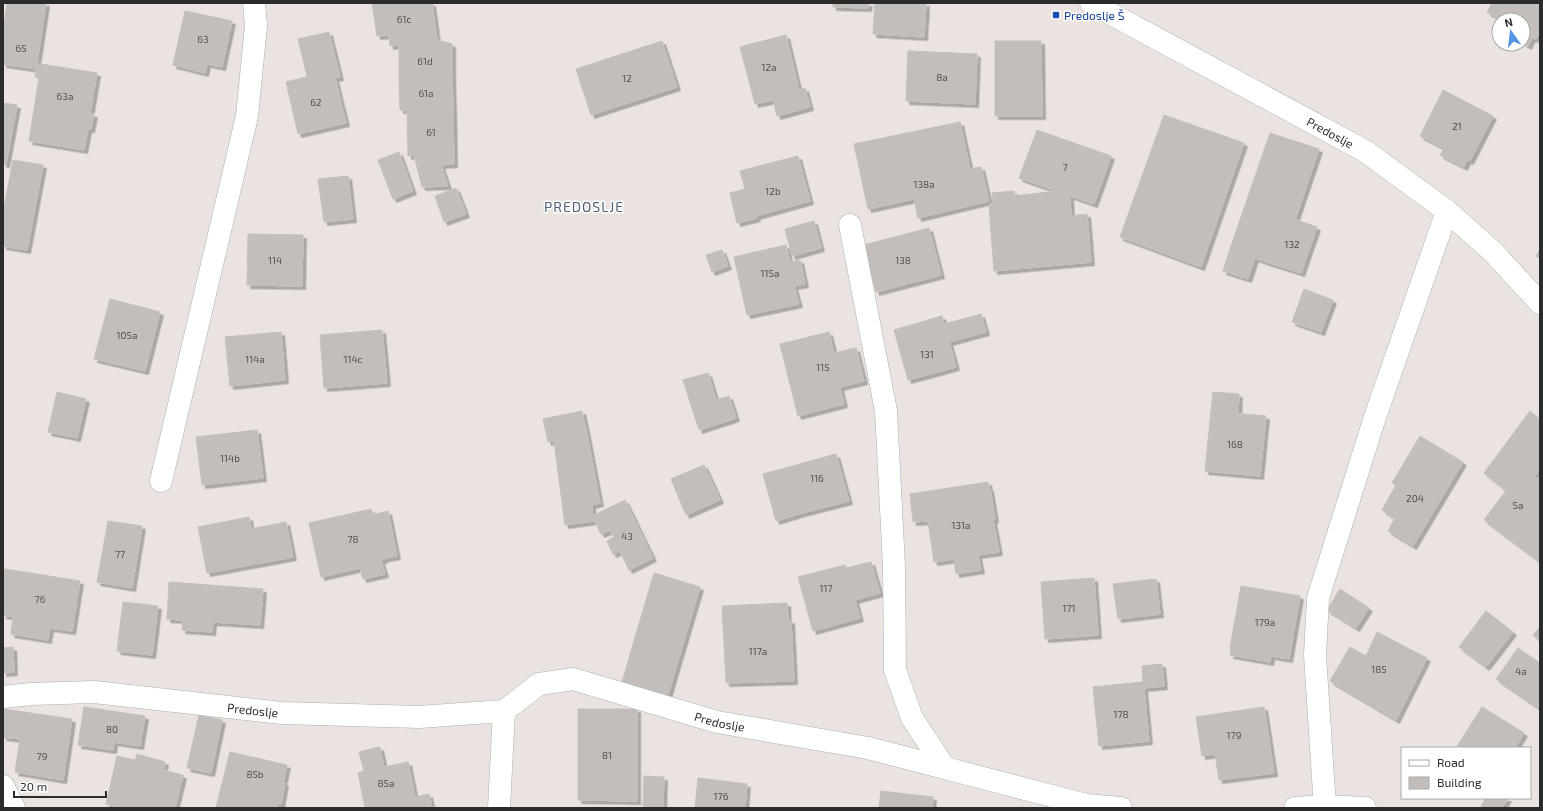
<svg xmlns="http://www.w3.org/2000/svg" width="1543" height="811" font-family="'Exo 2',sans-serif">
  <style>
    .building { fill: #c4beba; stroke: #c6beb9; filter: url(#shadow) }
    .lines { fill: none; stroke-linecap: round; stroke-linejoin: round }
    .minor-casing { stroke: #abb0b5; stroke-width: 23 }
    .minor { stroke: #fff; stroke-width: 22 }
    .transit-dot { fill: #1a4fb4; stroke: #fff; stroke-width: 1.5 }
    .labels { text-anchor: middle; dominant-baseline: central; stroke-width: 3; stroke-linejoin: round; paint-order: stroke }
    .number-label { font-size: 10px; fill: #51504f }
    .transit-label { font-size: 12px; fill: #164399; stroke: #fff; text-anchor: start }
    .street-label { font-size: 12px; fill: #2b2b2b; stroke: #fff }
    .quarter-label { font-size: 14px; letter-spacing: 1px; fill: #516176; stroke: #fff }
  </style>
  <defs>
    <filter id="shadow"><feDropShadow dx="3.5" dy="3.5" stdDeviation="0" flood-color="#0004"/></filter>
  </defs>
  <rect width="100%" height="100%" fill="#ebe3df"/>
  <path class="building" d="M7 3H46L36 69 3 64V33Z
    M372 3H432L437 40 390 46 389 35 377 36Z
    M833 3H869L868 8 833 7Z
    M875 3H926L924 37 873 34Z
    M1492 3H1540V32L1536 39 1532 38 1528 46 1523 43V20H1499V29L1493 26 1498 18 1487 12Z
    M185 11 232 21 222 67 207 64 205 73 173 65Z
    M329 32 338 69 307 76 298 39Z
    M786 35 799 90 805 88 810 107 777 116 773 100 755 104 740 47Z
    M437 40 452 44V76L399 77V45Z
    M662 41 677 87 591 115 576 69Z
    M995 41H1041L1042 116H995Z
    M908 51 977 54 975 104 906 101Z
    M41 64 97 73 90 114H94L91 129H88L84 150 29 141 39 78 35 77 37 65Z
    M338 69 340 77 335 78 346 123 298 134 286 82Z
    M452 76 453 109 400 110 399 77Z
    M1443 90 1493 116 1470 161 1467 160 1464 167 1440 155 1444 148 1420 136Z
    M3 103 17 105 6 164H3Z
    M453 109 454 164 441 165 448 186 422 187 414 155 408 156 407 110Z
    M1164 115 1244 143 1201 267 1120 237Z
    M960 122 970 169 981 167 989 201 918 218 914 199 868 209 854 144Z
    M1037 130 1111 156 1094 204 1019 178Z
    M1270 133 1319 149 1295 220 1282 215 1266 262 1230 249Z
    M399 152 413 191 393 199 378 160Z
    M798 156 810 201 756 216 757 218 737 223 730 193 745 189 740 171Z
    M13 160 43 165 27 250 3 246V213Z
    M348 176 353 219 324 222 318 179Z
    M456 188 466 214 444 222 435 196Z
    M1014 191 1015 196 1057 191 1070 196 1071 216 1087 214 1091 262 994 271 989 205 993 201 992 193Z
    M1282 215 1317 227 1301 273 1266 262Z
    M814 221 821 248 792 256 785 229Z
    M929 228 941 275 876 292 864 245Z
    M248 234 303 235 302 286 247 285Z
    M786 245 790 262 800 260 805 284 794 286 799 304 747 315 734 257Z
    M1230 249 1255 258 1248 279 1223 271Z
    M1540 249V258L1536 256Z
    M722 250 728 266 712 272 706 255Z
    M1304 289 1333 300 1321 332 1292 322Z
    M110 299 160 312 145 371 94 359Z
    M981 314 986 332 949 342 944 324Z
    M942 316 956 367 908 380 894 330Z
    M382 330 387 383 324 388 320 335Z
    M281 332 285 380 230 386 225 337Z
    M829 332 834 353 856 348 864 381 840 387 844 404 798 416 780 344Z
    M708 373 716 400 729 396 736 418 699 430 683 380Z
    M57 392 86 399 77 438 48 432Z
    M1213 392 1239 394 1238 414 1211 411Z
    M582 411 587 434 548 442 543 419Z
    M1211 411 1266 416 1260 476 1205 471Z
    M1530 411 1540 419V469L1534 477 1523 468 1506 490 1484 473Z
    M257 430 263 478 202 485 196 437Z
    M587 434 600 503 592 505V516L594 521 565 525 554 441Z
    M1420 436 1463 462 1413 546 1388 531 1395 518 1382 510 1396 485 1392 483Z
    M836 454 849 501 802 513 789 467Z
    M704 465 720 500 686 515 671 479Z
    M789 467 802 513 776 521 763 474Z
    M1523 468 1540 481V562L1484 520Z
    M988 482 989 488H990L995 519 993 520 999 552 978 555 981 570 956 574 954 559 934 562 928 521 913 522 910 494Z
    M625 500 653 558 629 570 620 551 613 554 607 541 614 537 610 530 601 534 592 516Z
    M371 509 372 515 388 511 397 556 386 558 381 561 385 574 363 579 360 568 321 577 309 523Z
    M249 517 251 529 286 522 293 557 207 573 198 527Z
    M108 521 142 526 132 588 97 582Z
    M871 562 880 593 855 600 846 568Z
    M845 565 860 618 813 631 798 577Z
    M5 569 80 581 72 631 50 628 48 640 11 634 13 617 3 615V583Z
    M654 573 700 587 675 671 629 658Z
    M1094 578 1098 635 1045 639 1041 582Z
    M1156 579 1160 614 1118 619 1113 584Z
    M169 582 263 589 260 625 213 622 212 632 182 630 183 620 167 619Z
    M1241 586 1300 596 1289 659 1271 656 1270 662 1230 655 1231 648H1230Z
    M1340 589 1369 608 1356 628 1327 610Z
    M123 602 158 606 152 655 117 651Z
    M787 603 788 621 791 620 794 681 726 683 722 606Z
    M1486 611 1513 632 1486 667 1459 647Z
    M1540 627V641L1533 635Z
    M1377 632 1427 658 1396 720 1330 681 1350 647 1366 656Z
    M13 647 14 672 3 673V648Z
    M1518 648 1540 663V709L1496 679Z
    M629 658 675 671 666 702 620 689Z
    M1162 664 1164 686 1144 688 1149 741 1099 746 1093 687 1143 682 1142 666Z
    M84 707 145 716 140 746 114 742 113 750 78 745Z
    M1264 707 1274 773 1219 780 1215 754 1202 756 1196 717Z
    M1482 707 1524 733 1515 748H1456Z
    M3 709 24 712 20 739 3 737Z
    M578 709H637V801L578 800Z
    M24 712 72 719 63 780 15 772Z
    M199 715 222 720 211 773 187 768Z
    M380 747 384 767 408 762 415 797 429 794 432 808H365L358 773 364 771 359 752Z
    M230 752 287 765 283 783H285L281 804 278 803 277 808H216Z
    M137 754 165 762 163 770 183 775 175 808H121L106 804 117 756 135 760Z
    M644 776 664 777 663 807 643 806Z
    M698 778 747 784 745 808H695Z
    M881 791 933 797 932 808H879Z
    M1486 798H1508L1502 808H1484L1481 806Z"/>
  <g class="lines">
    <defs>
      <g id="minor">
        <path id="s1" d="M1091 3 1365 151 1447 211 1493 252 1540 303"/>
        <path d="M850 225 886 411 894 566 895 670 912 718 945 768 1086 805 1121 808"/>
        <path d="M161 481 247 116 256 26 254 3"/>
        <path id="s2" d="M3 697 31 694 94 692 282 713 419 717 504 711 539 684 573 679 717 722 868 748 945 768"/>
        <path d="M3 786 14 808"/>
        <path d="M499 808 504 711"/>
        <path d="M1295 808 1325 806 1365 808"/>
        <path d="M1325 808 1315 655 1318 598 1375 417 1447 211"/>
      </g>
    </defs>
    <use href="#minor" class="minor-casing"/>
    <use href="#minor" class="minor"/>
  </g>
  <rect class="transit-dot" x="1052" y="11" width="8" height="8" rx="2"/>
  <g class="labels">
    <g class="number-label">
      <text x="404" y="19">61c</text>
      <text x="203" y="39">63</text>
      <text x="21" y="48">65</text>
      <text x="425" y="61">61d</text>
      <text x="769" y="67">12a</text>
      <text x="942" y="77">8a</text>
      <text x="627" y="78">12</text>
      <text x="426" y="93">61a</text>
      <text x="65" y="96">63a</text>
      <text x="316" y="102">62</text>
      <text x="1457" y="126">21</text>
      <text x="431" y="132">61</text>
      <text x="1065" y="167">7</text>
      <text x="924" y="184">138a</text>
      <text x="773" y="191">12b</text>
      <text x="1292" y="244">132</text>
      <text x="275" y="260">114</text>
      <text x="903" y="260">138</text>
      <text x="770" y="273">115a</text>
      <text x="127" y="335">105a</text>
      <text x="927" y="354">131</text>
      <text x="255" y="359">114a</text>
      <text x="353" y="359">114c</text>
      <text x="823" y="367">115</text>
      <text x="1235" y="444">168</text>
      <text x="230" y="458">114b</text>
      <text x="817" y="478">116</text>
      <text x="1415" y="498">204</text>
      <text x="1518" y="505">5a</text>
      <text x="961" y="525">131a</text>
      <text x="627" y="536">43</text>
      <text x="353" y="539">78</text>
      <text x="120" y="554">77</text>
      <text x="826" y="588">117</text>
      <text x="40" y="599">76</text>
      <text x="1069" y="608">171</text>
      <text x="1265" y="622">179a</text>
      <text x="758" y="651">117a</text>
      <text x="1379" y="669">185</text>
      <text x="1521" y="671">4a</text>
      <text x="1121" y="714">178</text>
      <text x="112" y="729">80</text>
      <text x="1234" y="735">179</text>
      <text x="607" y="755">81</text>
      <text x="42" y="756">79</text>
      <text x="255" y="774">85b</text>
      <text x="386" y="783">85a</text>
      <text x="721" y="796">176</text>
    </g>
    <g class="transit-label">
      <text x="1064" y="15">Predoslje Š</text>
    </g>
    <g class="street-label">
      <text stroke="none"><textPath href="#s1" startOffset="272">Predoslje</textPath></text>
      <text stroke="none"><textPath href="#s2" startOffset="251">Predoslje</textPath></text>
      <text stroke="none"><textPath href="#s2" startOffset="734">Predoslje</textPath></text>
    </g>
    <g class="quarter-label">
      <text x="584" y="206">PREDOSLJE</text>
    </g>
  </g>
  <rect width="1543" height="811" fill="none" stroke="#2b2b2b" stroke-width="8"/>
  <rect x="1401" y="747" width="130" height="52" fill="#ffffff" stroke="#aaaaaa"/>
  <rect x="1409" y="760" width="20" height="6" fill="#ffffff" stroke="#aaaaaa"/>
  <text x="1437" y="767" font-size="12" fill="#2b2b2b">Road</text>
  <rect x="1409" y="777" width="20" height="12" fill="#c4beba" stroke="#aaaaaa"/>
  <text x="1437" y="787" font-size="12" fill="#2b2b2b">Building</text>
  <g transform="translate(1511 32) rotate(346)"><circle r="19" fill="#ffffff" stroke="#aaaaaa"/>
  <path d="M0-3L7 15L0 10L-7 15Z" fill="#5394e3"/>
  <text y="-6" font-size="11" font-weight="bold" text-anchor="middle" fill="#2b2b2b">N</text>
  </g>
  <path d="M14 791v6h92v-6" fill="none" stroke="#2b2b2b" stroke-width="2"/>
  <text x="20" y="791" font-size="12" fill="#2b2b2b" stroke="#ffffff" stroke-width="3" paint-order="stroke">20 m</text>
</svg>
